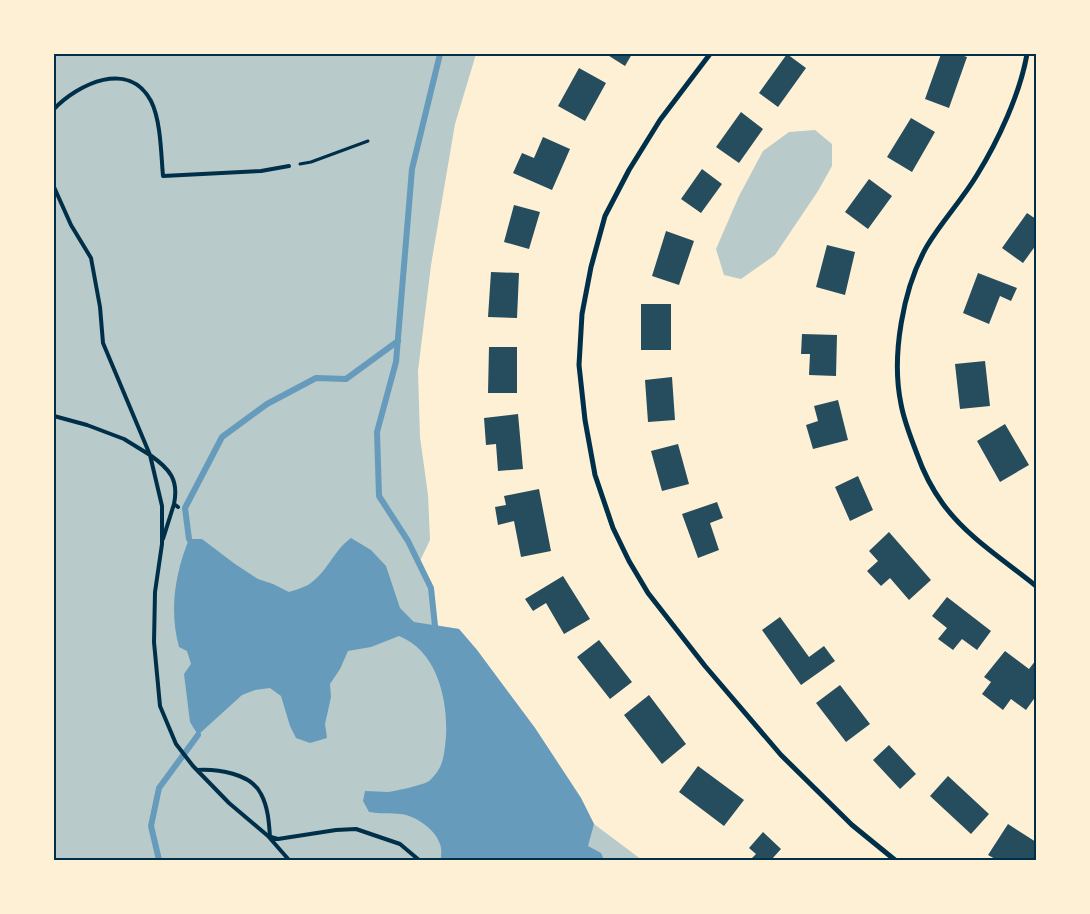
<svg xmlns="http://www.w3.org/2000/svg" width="1090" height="914" font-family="'DM Sans',sans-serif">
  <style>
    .green { fill: #b9caca }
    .water { fill: #669bbc }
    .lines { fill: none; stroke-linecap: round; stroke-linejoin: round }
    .stream { stroke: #669bbc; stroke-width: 6 }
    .building { fill: #264d5e }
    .path { stroke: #003049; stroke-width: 3 }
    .service { stroke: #003049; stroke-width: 4 }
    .minor { stroke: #003049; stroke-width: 5 }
    .neatline { fill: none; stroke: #003049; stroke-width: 2 }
  </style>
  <rect width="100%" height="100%" fill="#fdf0d5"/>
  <path class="green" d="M54 54H476L455 124 431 265 418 371 420 437 428 495 430 540 419 563 431 588 435 625 459 629 477 650 535 728 581 798 594 824 642 860H54Z
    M815 130 832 144V166L818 191 775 255 741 279 724 275 716 249 739 196 763 151 789 132Z"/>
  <path class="water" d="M351 538 371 550 386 566 400 608 414 622 459 629 477 650 535 728 581 798 594 824 588 846 601 853 604 860H441C441 855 442 849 440 844 435 829 416 816 401 814 390 813 380 814 369 812L363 801 365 791C373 791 381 792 388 792 395 791 424 785 429 781 444 768 444 755 446 737 448 699 437 651 399 636L371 647 348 651 340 669 330 684 331 697 325 724 327 738 310 743 296 738 290 726 281 696 270 688 255 690 242 695 198 735 190 722 184 674 191 664 187 651 179 647C169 610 175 574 189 539H202L235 564 258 579 273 584 289 592C295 590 302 588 308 585 326 574 334 550 351 538Z"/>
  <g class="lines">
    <path class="stream" d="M189 539 185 508 222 437 267 404 316 378 346 379 398 341
      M435 626 431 588 408 541 379 496 377 432 396 362 412 169 440 54
      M159 860 151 826 159 788 198 735"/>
  </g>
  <path class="building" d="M606 54H632L625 66Z
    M787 54 806 68 778 107 759 93Z
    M941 54H958L967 57 949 108 925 99Z
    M579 68 606 83 585 121 558 106Z
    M741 112 763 129 739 163 716 147Z
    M911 118 935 132 912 172 887 157Z
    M543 137 570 149 552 190 513 173 522 153 534 158Z
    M702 169 722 184 701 213 681 199Z
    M869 179 892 196 868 229 845 212Z
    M514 205 540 212 529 249 504 242Z
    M1027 213 1036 219V245L1023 263 1002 248Z
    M666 231 694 241 679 285 652 276Z
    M827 245 855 252 845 295 816 287Z
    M491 272 519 273 517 318 488 317Z
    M978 273 1017 288 1011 301 1000 296 989 324 963 313Z
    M641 304H671V350H641Z
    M802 334 837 335 836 376 809 375 810 354H801Z
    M489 347H517V393H488Z
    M985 361 990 406 960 409 955 364Z
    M672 377 675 420 648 422 645 380Z
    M838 400 848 440 813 449 806 425 818 421 814 406Z
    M518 414 523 469 498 471 496 444 486 445 484 418Z
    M1005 424 1029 465 1000 482 977 441Z
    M678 444 689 484 662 491 651 451Z
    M858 476 873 510 850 521 835 487Z
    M539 489 551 551 521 557 514 521 498 525 495 507 506 505 504 496Z
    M717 502 723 518 710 523 719 550 698 558 682 514Z
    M889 532 931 580 909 600 890 578 881 586 867 571 878 561 869 551Z
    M563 576 590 619 564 634 546 603 533 611 525 599Z
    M947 597 991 631 977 650 962 639 953 650 938 639 947 628 932 616Z
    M780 617 809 657 824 646 835 661 801 685 762 630Z
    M599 640 632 682 610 699 577 657Z
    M1005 651 1029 669 1036 660V696L1026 710 1011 699 1003 710 982 694 991 682 984 677Z
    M840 685 870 724 846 742 816 703Z
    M649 695 686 744 662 764 624 715Z
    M889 745 916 774 900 789 873 760Z
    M698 766 744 800 724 826 679 792Z
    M948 776 989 814 971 834 930 796Z
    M1008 824 1036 842V860H997L988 855Z
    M763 832 781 849 771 860H750L756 854 749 848Z"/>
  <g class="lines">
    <path class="path" d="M300 164 311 162 368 141"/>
    <path class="service" d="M54 109C78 84 129 59 151 101 161 121 161 154 163 176L261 171 289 166
      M54 187 71 225 91 258 100 307 103 343 150 455C170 469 179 480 174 504
      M54 416 87 425 124 439 150 455 162 506V544L155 592 154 642 160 706 176 744 193 766 229 803 268 836 289 860
      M163 539 174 504 178 507
      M197 770C217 769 251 773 261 794 268 807 269 822 270 837
      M271 837 278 839 336 830 356 829 400 844 419 860"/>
    <path class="minor" d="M710 54 660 120 629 170 605 216 591 267 582 314 579 365 585 420 595 475 613 528 629 561 648 593 705 666 781 755 852 825 895 860
      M1027 54C1020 94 998 141 977 175 962 200 942 221 927 246 903 288 891 356 901 404 904 421 911 438 917 454 923 471 932 489 943 504 967 537 1004 560 1036 586"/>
  </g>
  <rect width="1090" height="914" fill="none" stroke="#fdf0d5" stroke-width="110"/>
  <rect x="55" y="55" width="980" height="804" class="neatline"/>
</svg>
